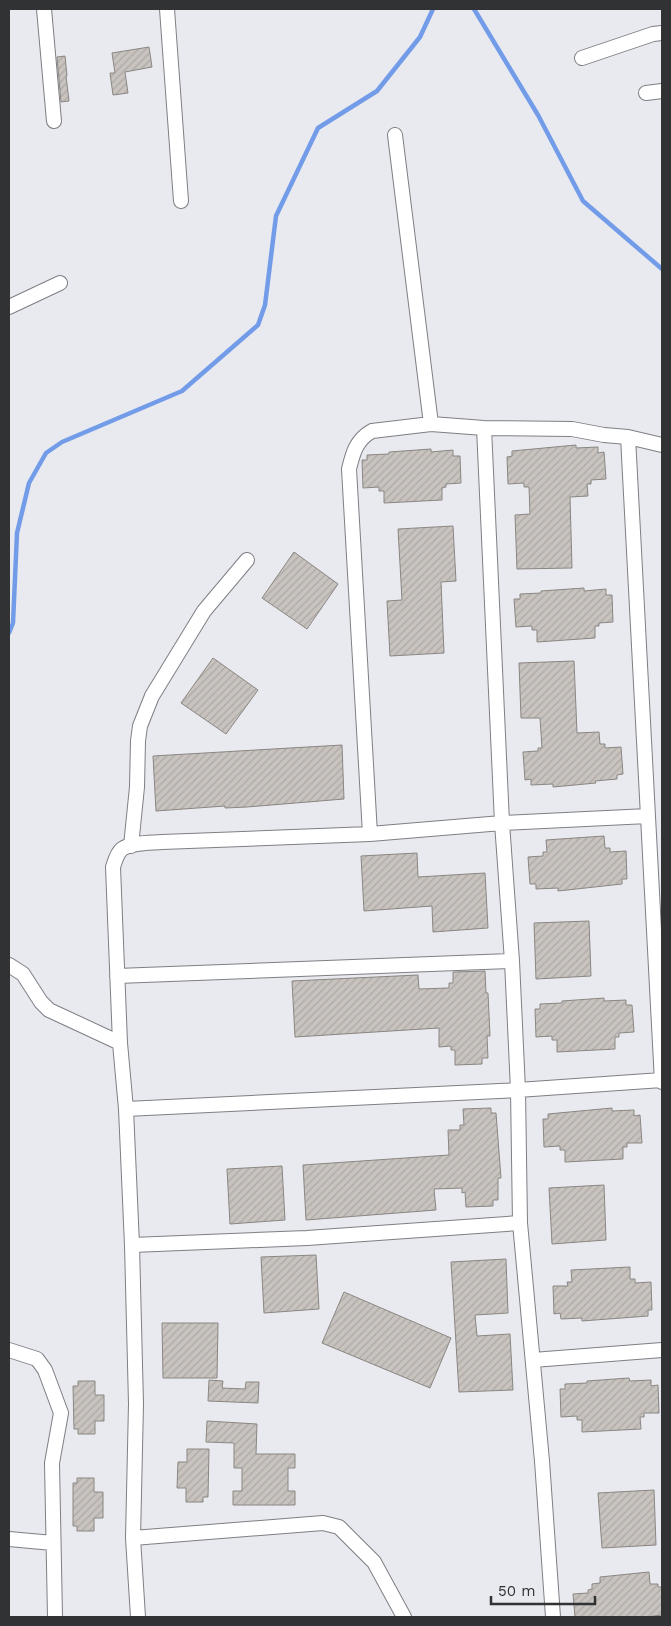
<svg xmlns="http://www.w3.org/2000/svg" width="671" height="1626" font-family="'Work Sans',sans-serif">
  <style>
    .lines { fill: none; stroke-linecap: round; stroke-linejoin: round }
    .stream { stroke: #729ce8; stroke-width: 4.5 }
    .building { fill: url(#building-hatch); stroke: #8a8682 }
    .street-casing { stroke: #7e7f84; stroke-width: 16 }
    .street { stroke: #fff; stroke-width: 14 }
  </style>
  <defs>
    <pattern id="building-hatch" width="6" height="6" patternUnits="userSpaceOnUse" patternTransform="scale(1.25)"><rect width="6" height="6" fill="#c8c3bf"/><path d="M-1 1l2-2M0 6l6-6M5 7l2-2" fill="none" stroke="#aca8a5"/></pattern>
  </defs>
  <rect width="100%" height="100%" fill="#e9eaf0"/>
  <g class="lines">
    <path class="stream" d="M474 9 538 115 583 201 662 269
      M9 633 13 623 17 533 29 483 46 453 62 442 182 391 258 325 265 305 276 216 318 128 377 91 420 37 433 9"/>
  </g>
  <path class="building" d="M149 47 152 67 125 72 128 93 113 95 110 73H115L112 53Z
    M65 56 67 76H66L69 101 61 102 57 57Z
    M576 445V448L598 447V453L604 452 606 479 591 480V484H587L588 496 570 497 572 568 517 569 515 515 530 514 529 487H524V483L508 484 507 457 512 456V451Z
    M431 449V452L453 450V456H460L461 483 446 484V487L442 488V500L384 503V491H379V487L363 488 362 460H367V455L389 454V452Z
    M453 526 456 581 441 582 444 653 390 656 387 601 402 600 398 529Z
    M294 552 338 584 307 629 262 598Z
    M584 588V591L606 589V595H612L613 622 599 623V626H595V638L537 642V630H532V626L516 627 514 599H520V594L541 593V591Z
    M213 658 258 690 226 734 181 703Z
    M574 661 577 733 599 732 600 744H605V748L621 747 623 774 617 775V779L595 781 596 783 553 787V784L531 785V779L525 780 523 752 538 751V748H542L540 718H521L519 663Z
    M342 745 344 799 247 807 225 808V806L156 811 153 756Z
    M604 836 605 848H610V852L626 851 627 879H622V884L558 891V888L536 889V884H530L528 857 543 856V852H547L546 840Z
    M417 853 418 877 485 873 488 928 433 932 432 906 364 911 361 856Z
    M589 921 591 976 536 979 534 923Z
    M485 971 486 993H488L490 1036H487L488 1058H482V1064L455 1065V1050H451V1046L439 1047V1028L295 1037 292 981 418 975 419 989 449 988V983H453V972Z
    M604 998V1001L626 1000V1005H632L634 1032 619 1033V1037H615V1049L557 1052V1040H552V1036L536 1037 535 1009H540V1004L562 1003V1001Z
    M491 1108V1113H496L501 1178H498V1200H493V1206L466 1207 465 1192 462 1193V1188L434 1189 436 1210 306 1220 303 1165 449 1155 448 1130H460V1125H464L463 1109Z
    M612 1108V1111L634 1110V1116L640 1115 642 1143H627V1147H623V1159L565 1162V1150H560V1146L544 1147 543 1119H548V1114Z
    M282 1166 285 1220 230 1224 227 1169Z
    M604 1185 606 1240 552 1244 549 1188Z
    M316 1255 319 1309 264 1313 261 1257Z
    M506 1259 508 1313 475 1315 477 1336 510 1334 513 1390 459 1392 451 1262Z
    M630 1267V1279H635V1283L651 1282 652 1310H648V1316L582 1321V1318L561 1319 560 1313 554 1314 553 1286H568L567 1282H572L571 1270Z
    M344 1292 451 1338 430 1388 322 1343Z
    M162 1323H218L217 1378H163Z
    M629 1378 630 1381 651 1380V1386L658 1385 659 1413H644V1417H640L641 1429 582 1432V1420H577V1416L561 1417 560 1389H565V1384L587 1383V1381Z
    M209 1380 223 1381 222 1388 245 1389 246 1382H259L258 1403 208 1401Z
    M78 1381H95V1395H104V1421H95V1434H78V1429H74L73 1386H78Z
    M207 1421 257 1424 256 1454H295V1468H288V1491H295V1505H233V1491H242V1468H234V1443L206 1442Z
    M187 1449H209L208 1497H203V1502H186V1488H177L178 1462H187Z
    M77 1478H94V1492H103V1518H94V1531H77V1526H73V1483H77Z
    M654 1490 656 1545 602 1548 598 1493Z
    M649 1572 650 1584H658V1587H662V1615L646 1617H575L573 1594 588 1593V1590L592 1589V1584L600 1583V1577Z"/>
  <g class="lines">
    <defs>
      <path id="street" d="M44 9 54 121
        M167 9 181 201
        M582 58 653 34 662 33
        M646 93 662 91
        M395 135 431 424
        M9 307 60 283
        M484 428 502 823 512 961 518 1090 520 1223 542 1461 553 1617
        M628 437 662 1082
        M370 834 349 469C353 453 356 440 372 431L431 424 484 428 572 429 604 435 628 437 662 445
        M131 846 137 787 138 741 140 726 152 696 204 611 247 560
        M9 965 23 974 41 1002 49 1010 120 1043
        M117 976 512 961
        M126 1109 518 1090 662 1080
        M132 1245 307 1238 520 1223
        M9 1350 37 1359 45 1370 61 1413 52 1463 55 1617
        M533 1360 662 1350
        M133 1538 323 1523 339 1527 374 1562 404 1617
        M9 1539 53 1543
        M138 1617 133 1538 136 1404 132 1245 126 1109 120 1043 113 867C115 861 117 853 122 849 132 842 151 843 162 842L370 834 502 823 648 816"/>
    </defs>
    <use href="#street" class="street-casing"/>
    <use href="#street" class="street"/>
  </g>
  <rect width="671" height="1626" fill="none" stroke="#313234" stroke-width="20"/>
  <path d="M491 1596v8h104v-8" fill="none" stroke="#313234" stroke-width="2.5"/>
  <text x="498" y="1596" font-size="15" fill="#313234" stroke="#e9eaf0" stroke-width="4" paint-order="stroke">50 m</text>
</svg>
